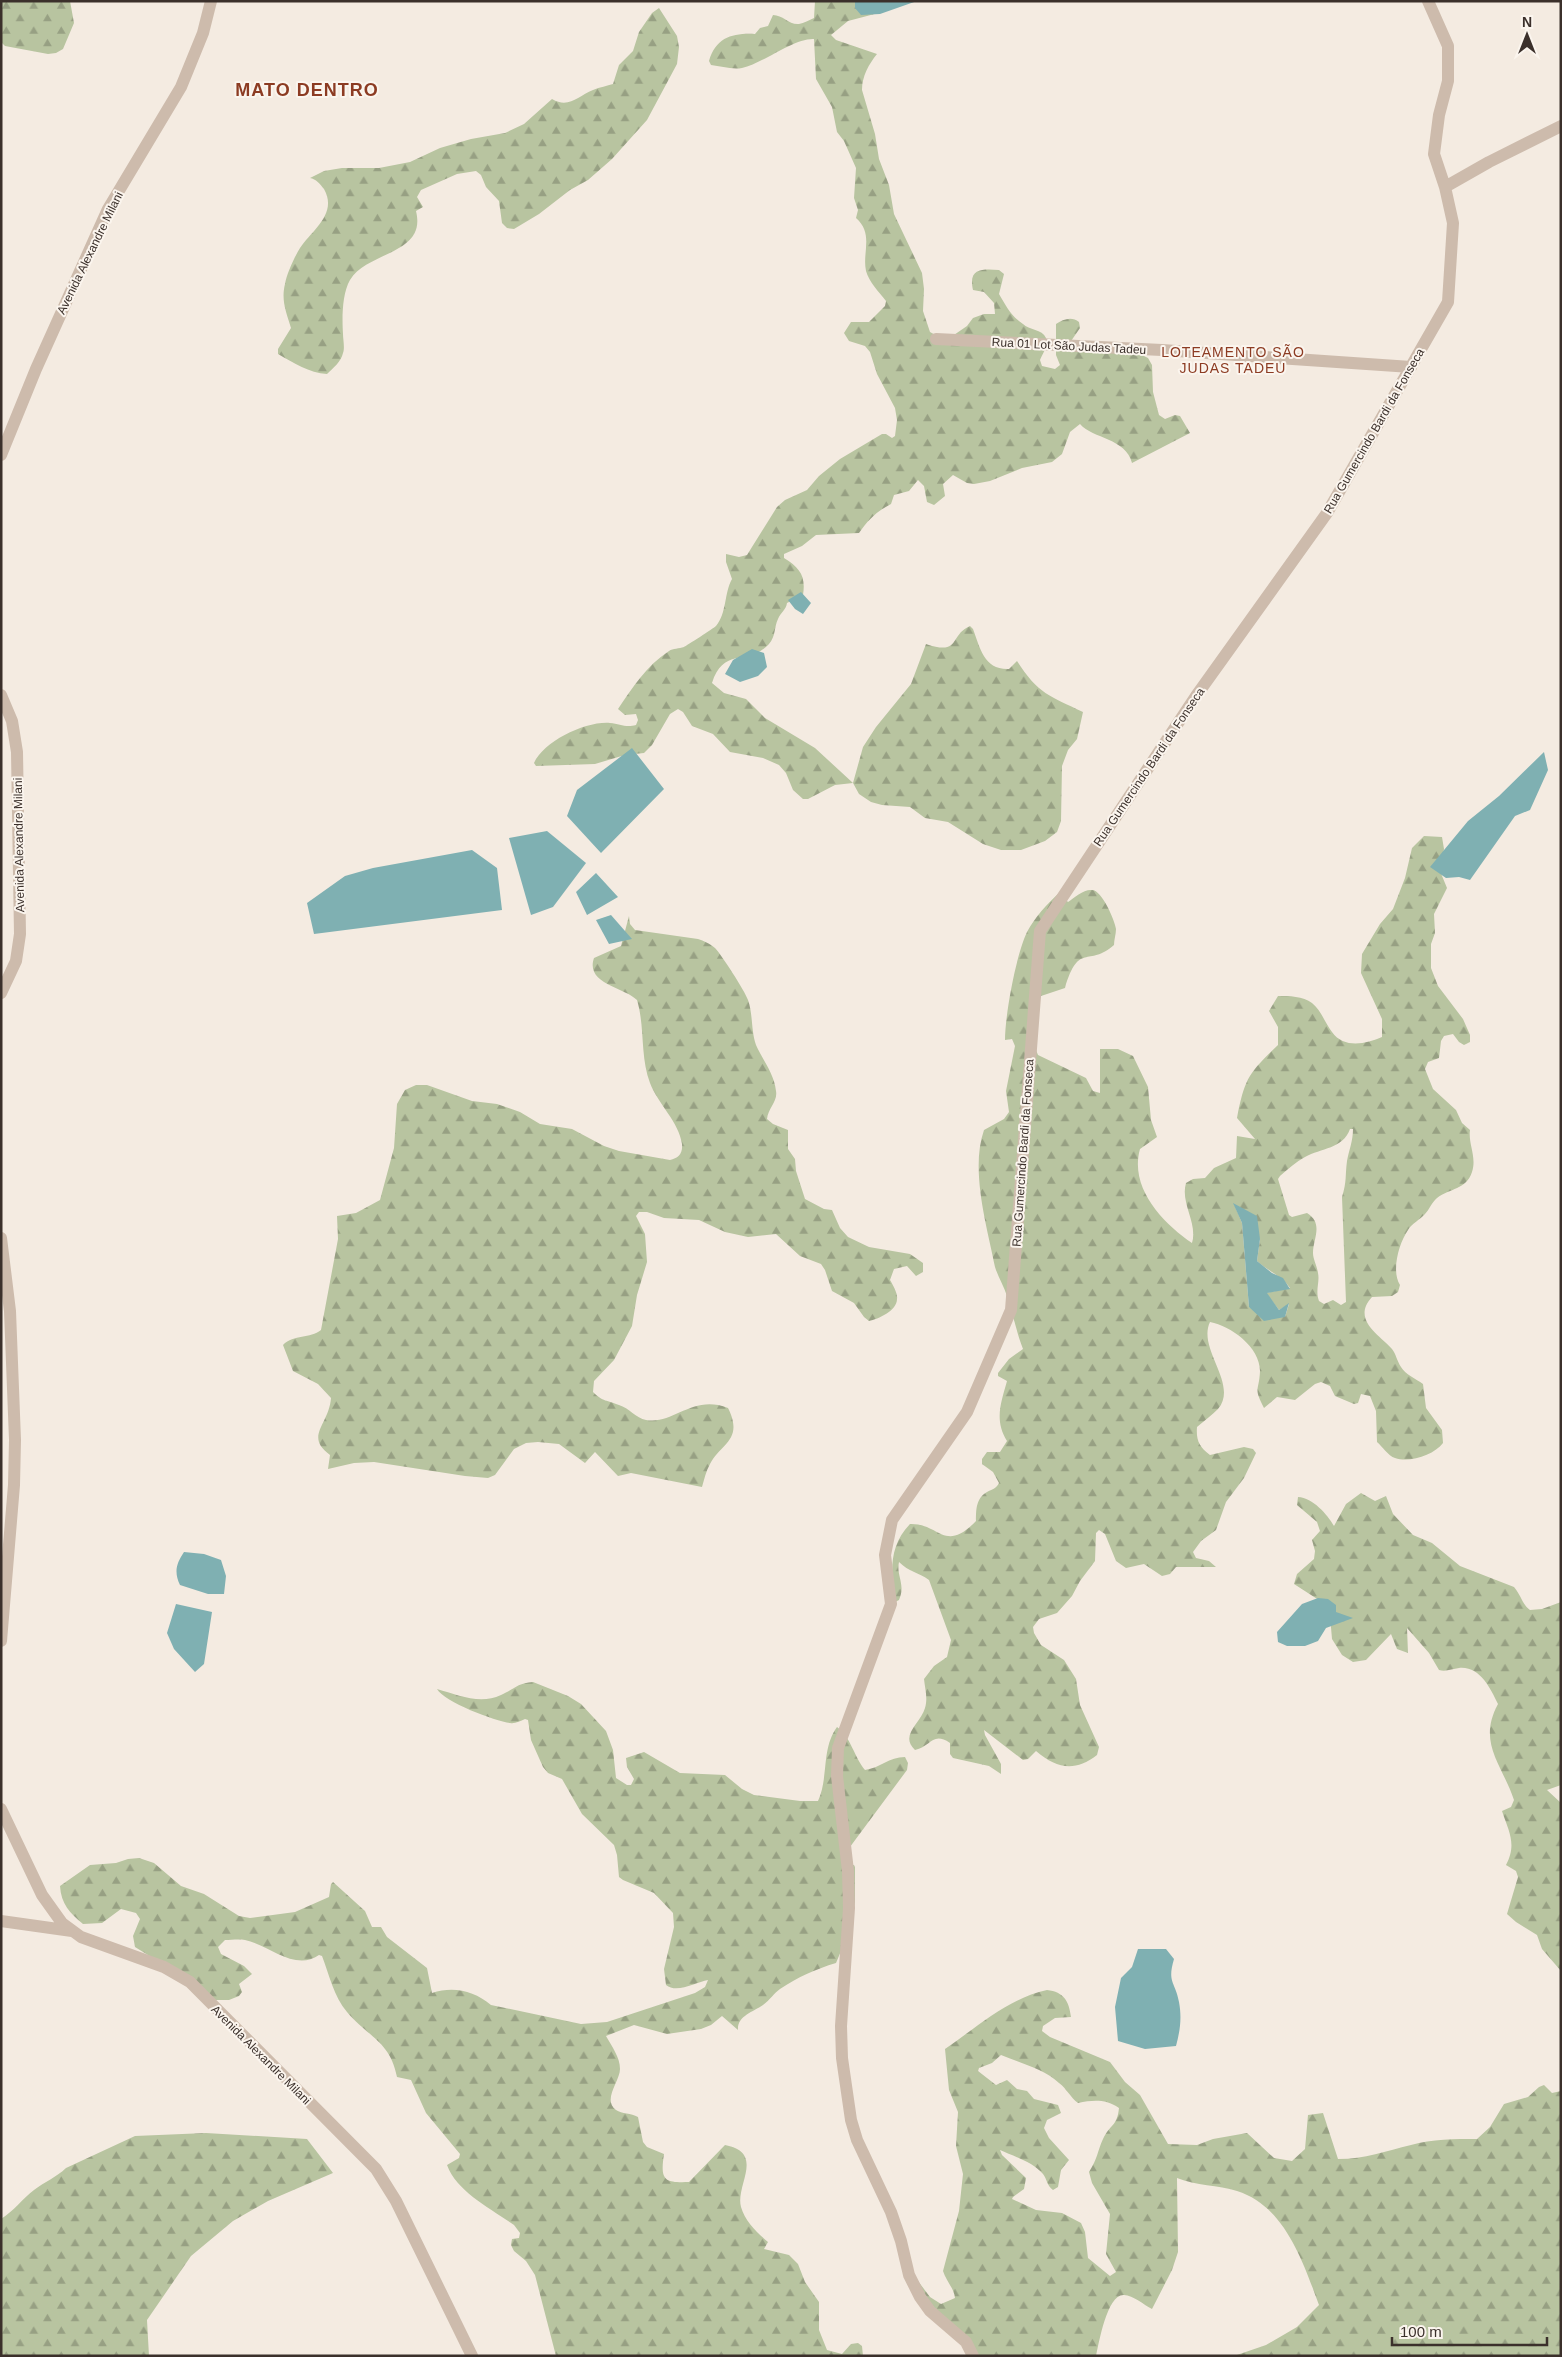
<svg xmlns="http://www.w3.org/2000/svg" width="1562" height="2357" font-family="Arial,sans-serif">
  <style>
    .forest { fill: url(#forest-firs); fill-rule: evenodd }
    .water { fill: #7fb0b2 }
    .lines { fill: none; stroke-linecap: round; stroke-linejoin: round }
    .minor { stroke: #cdbbac; stroke-width: 12 }
    .labels { text-anchor: middle; dominant-baseline: central; stroke-width: 4; stroke-linejoin: round; paint-order: stroke }
    .street-label { font-size: 12px; fill: #3b302b; stroke: #fbf5ee }
    .neighbourhood-label { font-size: 14px; letter-spacing: 1px; fill: #8c3b22; stroke: #fbf5ee }
    .district-label { font-size: 18px; font-weight: bold; letter-spacing: 1px; fill: #8c3b22; stroke: #fbf5ee }
  </style>
  <defs>
    <pattern id="forest-firs" width="22" height="20" patternUnits="userSpaceOnUse" patternTransform="scale(1.25)"><rect width="22" height="20" fill="#b8c4a0"/><path d="M5 1l3.5 6h-7zM16 11l3.5 6h-7z" fill="#97a083"/></pattern>
  </defs>
  <rect width="100%" height="100%" fill="#f4ebe1"/>
  <path class="forest" d="M1 1H70L74 23 63 49 56 53 48 54 5 46 1 42Z
    M815 1H862L886 11 848 21 831 35 836 40 877 54C869 64 862 76 862 90L875 134 879 159 889 185 894 214 922 273 924 289 923 311 930 332 939 337H951L967 326 973 318 984 314H995L994 303 984 292 973 290C968 268 982 269 999 270L1004 274 999 294C1006 306 1011 316 1023 324 1029 330 1042 329 1046 338 1049 345 1043 353 1040 360L1042 366 1055 369 1060 365 1056 355V324C1063 319 1072 316 1079 322L1080 328 1069 344 1138 353 1148 358 1152 365 1153 392 1159 415 1165 419 1175 415 1180 416 1190 433 1132 463C1126 438 1093 439 1080 424L1070 432 1062 454 1052 462 1022 468 990 481 974 484 967 483 953 475 943 484 945 496 934 505 927 502 924 486 918 480 909 491 894 495 891 504C877 511 868 520 859 533L816 535 802 546 784 554V558C800 568 806 576 803 595L787 603C786 610 781 612 778 619 774 627 776 636 769 644 749 666 724 646 712 683L724 693 746 699 765 718 815 748 853 783 863 747 876 727 911 684 926 644C961 656 949 635 970 626L973 629C980 648 984 670 1009 669L1017 661C1038 694 1050 696 1083 712L1077 739 1068 750 1062 766 1061 821 1057 832 1045 841 1021 850H1001L983 844 948 822 925 818 910 807 882 805 871 802 859 794 853 783 835 785 808 799H803L793 790 786 773 779 765 763 758 730 752 713 734 692 726 683 712 678 709 670 714 652 745 644 753 625 755 595 764 536 766 534 763C544 741 586 721 610 723 620 724 626 728 636 725L638 720 636 714 625 715 618 709C633 687 646 666 669 651 673 648 679 649 684 647 686 646 714 628 716 626 727 613 724 593 732 579L726 562V554L739 557 747 555 777 507 785 500 807 490 819 476 840 459 882 434H886L892 438 895 436 897 420 895 408 877 374 870 352 865 346 849 341 844 333 851 322H869L885 306 886 301C879 292 869 282 866 271 862 252 874 234 856 218L858 210 854 198 856 168 844 141 837 132 832 107 816 79 814 39C794 38 764 63 742 68 732 70 721 66 711 65L709 61C716 37 733 33 755 34L760 28 768 26 773 15C783 15 789 25 799 24 804 23 809 20 814 18Z
    M659 8 677 36 679 47 677 64 647 120 612 159 588 180 570 190 539 214 514 229 507 228 502 223 499 201 486 187 481 175 476 171 457 174 421 190 417 197 423 207 416 211C427 255 367 251 350 280 342 294 342 318 343 334 343 339 345 348 343 353 341 362 333 368 327 374 309 373 294 363 278 354V349L291 328C286 312 281 300 285 284 287 273 294 258 300 248 312 230 338 214 324 189 320 184 316 179 310 178L324 171 342 168H379L410 162 440 148 471 139 505 133 524 124 552 99C569 109 578 96 593 90 600 87 607 86 613 84L619 65 633 51 639 32 652 13Z
    M1424 836 1442 837 1444 849 1440 871 1447 888 1434 914 1435 933 1431 944V968L1438 986 1463 1019 1470 1035V1042L1464 1045 1459 1042 1453 1034 1444 1036 1441 1041 1439 1058 1428 1062 1425 1069 1433 1089 1456 1110 1462 1123 1470 1130C1468 1144 1477 1157 1472 1172 1466 1190 1450 1188 1437 1198 1432 1202 1429 1210 1425 1214 1420 1220 1412 1223 1408 1230 1399 1243 1391 1271 1400 1285L1398 1292 1392 1296 1372 1297C1351 1320 1380 1335 1392 1349 1396 1354 1397 1361 1401 1367 1405 1374 1416 1379 1423 1384L1426 1408 1442 1430 1443 1443C1434 1455 1410 1463 1395 1458 1388 1456 1382 1446 1377 1442L1376 1411 1370 1396 1361 1394 1358 1403 1354 1404 1335 1396 1330 1386 1321 1382 1315 1384 1295 1400 1277 1397 1264 1408C1253 1386 1259 1393 1260 1371 1260 1347 1231 1326 1210 1322 1197 1349 1239 1384 1218 1409 1212 1415 1204 1421 1197 1427 1196 1440 1199 1447 1210 1455L1244 1447 1253 1449 1256 1453 1244 1478 1226 1502 1216 1530 1201 1541 1193 1552 1196 1558 1209 1561 1216 1567H1176L1170 1574 1162 1576 1144 1564 1126 1568 1116 1561 1105 1534 1099 1530 1096 1533 1095 1561 1080 1581 1072 1596 1057 1613 1039 1619 1033 1627 1034 1633 1041 1645 1064 1660 1076 1679 1080 1705 1099 1747 1097 1755C1075 1772 1057 1769 1036 1751L1028 1759 1023 1760 984 1730 985 1735 1001 1764V1774L989 1766 953 1758 950 1754V1743C932 1731 931 1747 915 1750 899 1735 921 1723 925 1708 928 1698 925 1689 924 1679L934 1666 947 1657 951 1640 929 1580C918 1572 909 1572 899 1562 896 1576 906 1584 899 1600L895 1602C891 1573 888 1547 910 1524 940 1523 944 1554 976 1521 976 1510 976 1498 987 1492 992 1489 996 1489 999 1483L993 1472 982 1464V1459L987 1452H1000L1007 1441C994 1420 1001 1403 1007 1381L998 1376V1373L1009 1359 1023 1349C1016 1331 1013 1313 1007 1296 1004 1286 998 1277 995 1267 987 1226 970 1170 984 1130L1004 1119 1009 1112 1006 1091 1015 1046 1012 1039 1005 1040C1005 1015 1016 955 1027 932 1035 917 1047 904 1059 893L1068 902C1074 898 1084 889 1092 890 1102 890 1115 921 1116 929 1116 934 1114 940 1114 945 1088 968 1079 941 1065 988L1035 998 1034 1045 1038 1055 1086 1078 1093 1091 1100 1093V1049H1118L1133 1056 1148 1087 1151 1120 1157 1137 1140 1149C1129 1188 1163 1223 1192 1243 1198 1223 1180 1203 1186 1183L1193 1179 1205 1178 1214 1168 1236 1158 1237 1136 1255 1139 1237 1118C1245 1078 1248 1074 1278 1045V1027L1269 1011 1278 996C1289 996 1303 996 1312 1003 1321 1010 1325 1023 1332 1032 1344 1049 1366 1044 1382 1037V1019L1361 973 1362 954 1380 924 1393 909 1405 878 1412 848ZM1350 1129H1353C1353 1141 1349 1150 1347 1161 1345 1176 1347 1181 1342 1197L1346 1302 1341 1305 1333 1300 1324 1304 1319 1301C1315 1291 1320 1282 1318 1273 1317 1266 1313 1259 1313 1253 1313 1238 1324 1224 1307 1213L1292 1217 1289 1215 1278 1179 1280 1176C1288 1169 1296 1162 1305 1157 1321 1148 1343 1149 1350 1129ZM1234 1204 1260 1239 1257 1261C1269 1272 1281 1275 1290 1288L1266 1293 1279 1310 1289 1304 1285 1317 1249 1307 1242 1223Z
    M629 916 630 924 635 930 698 939C704 941 709 943 715 948 721 954 745 991 748 1000 753 1014 751 1031 756 1045 763 1061 774 1073 776 1091 778 1101 768 1108 767 1119L773 1124 788 1130V1149L795 1159 796 1171 805 1199 824 1209 832 1210 840 1228 848 1237 869 1247 910 1254 923 1263V1272L916 1276 907 1266 894 1269 890 1280C893 1285 898 1294 897 1299 897 1311 878 1319 869 1321L864 1317 854 1303 832 1291 825 1270 821 1264 800 1256 776 1234 748 1237 725 1232 699 1220 664 1218 647 1212H639L636 1216 645 1234 647 1262 637 1295 632 1326 614 1360 594 1381 593 1392C603 1402 607 1400 619 1405 629 1408 636 1418 646 1420 674 1425 692 1394 728 1408 744 1440 721 1443 710 1464 706 1471 704 1480 702 1487L631 1473 618 1476 595 1452 585 1463 559 1444 538 1442 526 1443 514 1449 495 1475 488 1478 465 1476 374 1462 354 1463 328 1469 330 1455C304 1436 329 1425 331 1398L318 1384 293 1371 283 1345C294 1334 310 1339 321 1330L338 1239 337 1216 356 1213 380 1200 394 1148 397 1104 405 1090 416 1085H427L472 1101 497 1104 520 1112 540 1124 572 1129 604 1146 619 1151 670 1160C678 1158 683 1154 682 1144 679 1122 658 1104 650 1083 640 1057 645 1026 637 1000 624 987 585 984 594 958L621 946Z
    M1361 1493 1375 1501 1386 1496 1393 1514 1413 1535 1432 1543 1460 1566 1514 1587C1521 1595 1522 1604 1530 1610L1542 1609 1561 1602V1785L1547 1790 1561 1803V1971L1542 1949 1537 1935 1516 1922 1507 1914 1518 1877 1516 1871 1506 1865C1517 1844 1509 1832 1502 1811L1511 1807 1514 1800C1502 1764 1477 1743 1498 1704 1490 1688 1480 1666 1459 1668 1452 1669 1446 1672 1439 1670L1429 1653 1407 1628 1408 1653 1397 1649 1391 1634 1366 1660 1353 1662 1342 1655 1332 1639 1330 1616 1325 1604 1294 1584 1297 1574 1314 1559 1315 1551 1312 1540 1320 1531 1317 1522 1297 1505 1298 1497C1313 1498 1327 1514 1334 1526L1346 1504Z
    M533 1682 568 1696 581 1704 606 1731 613 1750 616 1778 627 1785H631L634 1779 627 1767 626 1758 644 1752 680 1773 725 1775 742 1789 754 1795 800 1801H818C829 1777 821 1749 837 1727 851 1737 854 1757 865 1770 880 1768 889 1757 905 1757L908 1763 907 1770 847 1851V1864L854 1865 855 1867V1902L846 1939 836 1963C816 1969 798 1977 780 1989 774 1993 770 2000 763 2005 753 2012 737 2016 738 2030L722 2016 711 2025 701 2029 667 2034 634 2025 606 2036C612 2047 620 2057 620 2069 620 2081 602 2100 616 2110 622 2114 631 2113 638 2117L643 2142 647 2147 664 2154C660 2180 664 2183 689 2182L725 2145C766 2153 735 2185 741 2207 745 2221 757 2233 768 2242L764 2249 789 2255 798 2264 805 2282 819 2302V2330L827 2350 842 2354 851 2344 858 2343 862 2346 863 2356H556L535 2275 526 2261 514 2251 511 2245 512 2239 519 2238 520 2233 514 2225C490 2208 457 2192 447 2165L459 2158 460 2154 426 2113 411 2080 397 2077C390 2041 369 2038 347 2012 334 1997 329 1974 322 1956L319 1955C295 1972 269 1945 245 1940 239 1939 231 1940 225 1940L218 1947 221 1954 244 1966 252 1974 239 1984 242 1992 239 1996 229 2000H213L172 1970 135 1947 133 1936 140 1919 136 1913 121 1909 102 1923 83 1924C70 1913 61 1904 60 1886L90 1865 116 1863 128 1859 139 1858 154 1863 181 1886 204 1894 239 1916 250 1918 295 1912 329 1897 331 1884 333 1882 365 1911 372 1927H381L387 1937 427 1968 432 1993C454 1986 474 1991 491 2005L581 2024 607 2022 695 1993 705 1987 708 1980C696 1982 677 1994 666 1985L664 1969 674 1927 673 1913 654 1893 623 1880 619 1877 617 1855 614 1845 582 1814 562 1779 548 1773 543 1767 531 1740 528 1720 525 1719C520 1721 515 1724 510 1723 495 1721 444 1702 437 1689 458 1695 480 1705 501 1695 515 1689 517 1683 533 1682Z
    M1047 1990C1064 1992 1069 2001 1071 2017L1055 2018 1043 2026 1042 2031 1050 2037 1110 2062 1125 2082 1140 2095 1168 2144 1197 2145 1213 2139 1247 2133 1274 2158 1292 2161 1305 2149 1308 2115 1323 2113 1338 2159C1365 2159 1386 2151 1411 2145 1432 2139 1455 2139 1477 2139L1490 2127 1504 2104 1528 2097 1539 2087 1544 2085 1552 2093 1561 2091V2356H1234L1266 2345 1297 2327 1319 2305C1303 2262 1285 2206 1237 2191 1218 2185 1196 2186 1177 2178L1178 2252 1172 2270 1152 2309C1144 2305 1133 2295 1124 2295 1107 2294 1099 2343 1096 2356H972L916 2292 915 2277 930 2297 941 2304 955 2298C954 2288 946 2281 943 2271L959 2211 963 2174 956 2146 958 2112 949 2090 945 2049C977 2027 1009 1998 1047 1990ZM1001 2055C1020 2063 1044 2069 1059 2083 1067 2089 1070 2097 1078 2103 1094 2100 1105 2099 1119 2108 1117 2127 1110 2124 1103 2139 1097 2152 1098 2158 1089 2172L1092 2183 1110 2214 1106 2254 1116 2272 1110 2276 1088 2258 1085 2232 1081 2223 1062 2213 1036 2210 1012 2199 1013 2197 1024 2189 1026 2178 1002 2155 1000 2150C1013 2156 1033 2162 1043 2174 1047 2179 1047 2186 1053 2190L1058 2187 1061 2170 1069 2160 1049 2138 1044 2128 1047 2120 1061 2113 1058 2105 1034 2099 1027 2091 1017 2089 1007 2080 996 2085 978 2071 979 2068 992 2063Z
    M206 2133 307 2139 333 2173 268 2201 233 2221 191 2256 147 2320 149 2356H1V2219C14 2211 22 2199 34 2190 44 2182 57 2177 66 2168L135 2136Z"/>
  <path class="water" d="M855 1H917L880 14 861 15 855 8Z
    M801 592 811 603 803 614 795 609 788 600Z
    M752 649 764 653 767 667 758 676 740 682 725 674 733 660Z
    M632 748 664 789 601 853 567 816 577 790Z
    M1544 752 1548 770 1530 810 1515 816 1470 880 1459 877 1446 878 1430 867 1468 821 1499 796Z
    M547 831 586 863 553 907 531 915 509 838Z
    M472 850 497 868 502 910 314 934 307 903 345 876 373 868Z
    M596 873 618 897 587 915 576 892Z
    M611 915 632 939 609 944 596 920Z
    M1233 1203 1257 1216 1260 1239 1257 1261 1272 1273 1283 1278 1290 1289 1267 1293 1279 1310 1289 1303 1285 1317 1264 1321 1249 1307 1242 1223Z
    M184 1552 204 1554 221 1560 226 1576 224 1594H208L180 1585C174 1572 176 1564 184 1552Z
    M1318 1598 1328 1599 1336 1605V1612L1353 1618 1326 1628 1318 1641 1305 1646H1287L1278 1642 1277 1632 1302 1604Z
    M176 1604 212 1612 204 1664 195 1672 174 1649 167 1633Z
    M1138 1949H1166L1174 1959C1167 1983 1175 1981 1179 2002 1182 2018 1180 2031 1176 2046L1145 2049 1118 2041 1115 2007 1121 1978 1132 1967Z"/>
  <g class="lines">
    <path class="minor" d="M1445 187 1489 162 1561 126
      M936 339 1162 350 1411 367
      M1 455 36 369 108 209 181 87 203 33 211 1
      M1 695 12 721 17 752 20 934 16 961 1 993
      M1 1238 10 1311 15 1440 14 1485 1 1641
      M1 1809 42 1895 62 1923 81 1937 164 1967 190 1982 376 2169 396 2201 472 2356
      M1 1921 72 1931
      M973 2356 966 2342 930 2311 920 2297 909 2275 901 2241 891 2212 857 2140 851 2120 842 2058 841 2026 849 1908 848 1871 837 1776 838 1748 891 1604 885 1555 892 1520 967 1412 1011 1310 1040 931 1196 696 1327 513 1448 302 1453 223 1445 187 1434 154 1439 115 1448 81V46L1428 1"/>
  </g>
  <g class="labels">
    <g class="street-label">
      <text transform="translate(90 253) rotate(-64)">Avenida Alexandre Milani</text>
      <text transform="translate(1069 346) rotate(3)">Rua 01 Lot São Judas Tadeu</text>
      <text transform="translate(1374 431) rotate(-60)">Rua Gumercindo Bardi da Fonseca</text>
      <text transform="translate(1149 767) rotate(-56)">Rua Gumercindo Bardi da Fonseca</text>
      <text transform="translate(19 845) rotate(-91)">Avenida Alexandre Milani</text>
      <text transform="translate(1023 1153) rotate(-86)">Rua Gumercindo Bardi da Fonseca</text>
      <text transform="translate(261 2055) rotate(45)">Avenida Alexandre Milani</text>
    </g>
    <g class="neighbourhood-label">
      <text x="1233" y="352">LOTEAMENTO SÃO<tspan x="1233" dy="16">JUDAS TADEU</tspan></text>
    </g>
    <g class="district-label">
      <text x="307" y="90">MATO DENTRO</text>
    </g>
  </g>
  <rect width="1562" height="2357" fill="none" stroke="#3b302b" stroke-width="5"/>
  <g transform="translate(1527 35)" stroke="#fbf5ee" stroke-width="4" paint-order="stroke">
  <path d="M0-4L9 19L0 12L-9 19Z" fill="#3b302b"/>
  <text y="-8" font-size="14" font-weight="bold" text-anchor="middle" fill="#3b302b">N</text>
  </g>
  <path d="M1392 2337v8h155v-8" fill="none" stroke="#3b302b" stroke-width="2.5"/>
  <text x="1400" y="2337" font-size="15" fill="#3b302b" stroke="#fbf5ee" stroke-width="4" paint-order="stroke">100 m</text>
</svg>
